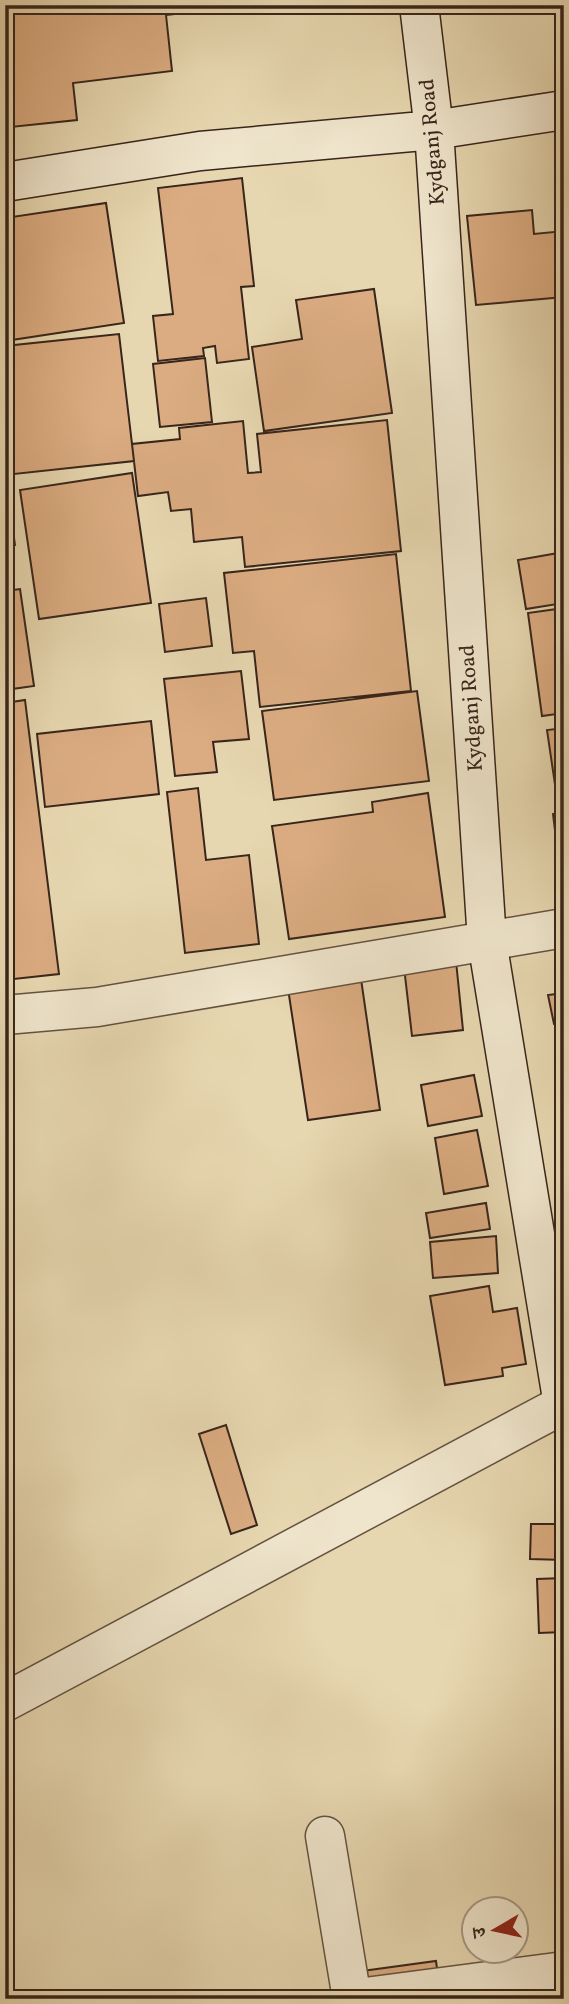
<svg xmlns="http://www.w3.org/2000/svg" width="569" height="2004" font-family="Vollkorn,'Noto Serif Devanagari',serif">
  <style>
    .building { fill: #dbac81; stroke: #38251b; stroke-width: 2 }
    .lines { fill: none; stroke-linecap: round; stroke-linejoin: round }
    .minor-casing { stroke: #645240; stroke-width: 41 }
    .secondary-casing { stroke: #38251b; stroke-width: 41 }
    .minor { stroke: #efe5cc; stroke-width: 38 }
    .secondary { stroke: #efe5cc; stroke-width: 38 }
    .labels { text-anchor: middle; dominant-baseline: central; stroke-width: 5; stroke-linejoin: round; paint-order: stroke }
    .street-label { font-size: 21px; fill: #38251b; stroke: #efe5cc }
  </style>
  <rect width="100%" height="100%" fill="#e7d7b0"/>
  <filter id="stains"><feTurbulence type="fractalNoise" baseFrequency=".00286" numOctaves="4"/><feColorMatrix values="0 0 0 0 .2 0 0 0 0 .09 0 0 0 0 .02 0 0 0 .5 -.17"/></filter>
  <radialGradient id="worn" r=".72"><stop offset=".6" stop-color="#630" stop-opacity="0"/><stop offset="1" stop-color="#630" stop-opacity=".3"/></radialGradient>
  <path class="building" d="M5 5H227V8L166 15 172 71 73 83 77 120 11 127 5 75Z
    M242 178 254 286 241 287 249 359 217 363 215 346 203 348 204 356 158 361 153 316 173 314 158 188Z
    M106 203 124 323 5 341V218Z
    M532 210 534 234 564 231V297L476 305 467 216Z
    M374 289 392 413 264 431 252 347 302 339 296 300Z
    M119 334 134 461 5 475V346Z
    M205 358 212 422 160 427 153 364Z
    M387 420 401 551 245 567 242 537 194 542 191 509 171 511 168 492 138 496 132 444 180 439 179 428 243 421 248 473 261 472 257 434Z
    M132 473 151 603 39 619 20 490Z
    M5 488H7L15 545 5 547Z
    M564 552V603L526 609 518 560Z
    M396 554 411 691 260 707 254 651 233 653 224 573Z
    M20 589 34 686 5 690V591Z
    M206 598 212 646 165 652 159 604Z
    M564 608V713L542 716 528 613Z
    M241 671 249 739 213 742 217 772 175 776 164 679Z
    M417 691 429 781 274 800 262 711Z
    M25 700 59 974 5 980V703Z
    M151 721 159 794 45 807 37 734Z
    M564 728V804L558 805 547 730Z
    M198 788 206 860 249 855 259 944 185 953 167 792Z
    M428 793 445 917 289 939 272 826 373 812 372 802Z
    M564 812V887H562L553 814Z
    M456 961 463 1030 412 1036 404 967Z
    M360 972 380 1110 308 1120 287 982Z
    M564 993V1023L554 1024 548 995Z
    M474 1075 482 1116 428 1126 421 1085Z
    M477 1130 488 1186 444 1194 435 1138Z
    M486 1203 490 1229 430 1238 426 1213Z
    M496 1236 498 1273 433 1278 430 1242Z
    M489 1286 493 1312 517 1308 526 1364 502 1368 503 1376 445 1385 430 1296Z
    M226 1425 257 1525 231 1534 199 1434Z
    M531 1524H564V1560L530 1559Z
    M564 1578V1632L539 1633 537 1579Z
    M436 1961 440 1991 382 1999 355 1972Z"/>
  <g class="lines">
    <defs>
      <path id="minor" d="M5 1015 97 1007 564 928
        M5 1702 562 1405
        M325 1836 352 1999
        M350 1999 564 1971"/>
      <path id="secondary" d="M419 5 434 130 487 941 564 1411
        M5 182 200 151 434 130 564 110"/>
    </defs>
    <use href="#minor" class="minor-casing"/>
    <use href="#secondary" class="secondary-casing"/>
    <use href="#minor" class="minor"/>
    <use href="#secondary" class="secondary"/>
  </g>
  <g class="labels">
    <g class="street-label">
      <text transform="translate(433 142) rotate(-95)">Kydganj Road</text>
      <text transform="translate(472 708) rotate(-94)">Kydganj Road</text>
    </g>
  </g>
  <rect width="569" height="2004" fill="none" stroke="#e7d7b0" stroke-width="28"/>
  <rect x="7" y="7" width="555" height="1990" fill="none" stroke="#38251b" stroke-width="3.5"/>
  <rect x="14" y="14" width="541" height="1976" fill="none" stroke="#38251b" stroke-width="2"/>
  <g transform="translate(495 1930) rotate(261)"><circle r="33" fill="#efe5cc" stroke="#a69885" stroke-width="2"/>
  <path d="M0-5L12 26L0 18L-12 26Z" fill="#8f2418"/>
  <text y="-10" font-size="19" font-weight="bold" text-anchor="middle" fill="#38251b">उ</text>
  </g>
  <rect width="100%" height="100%" filter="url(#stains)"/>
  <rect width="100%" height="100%" fill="url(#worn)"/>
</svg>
